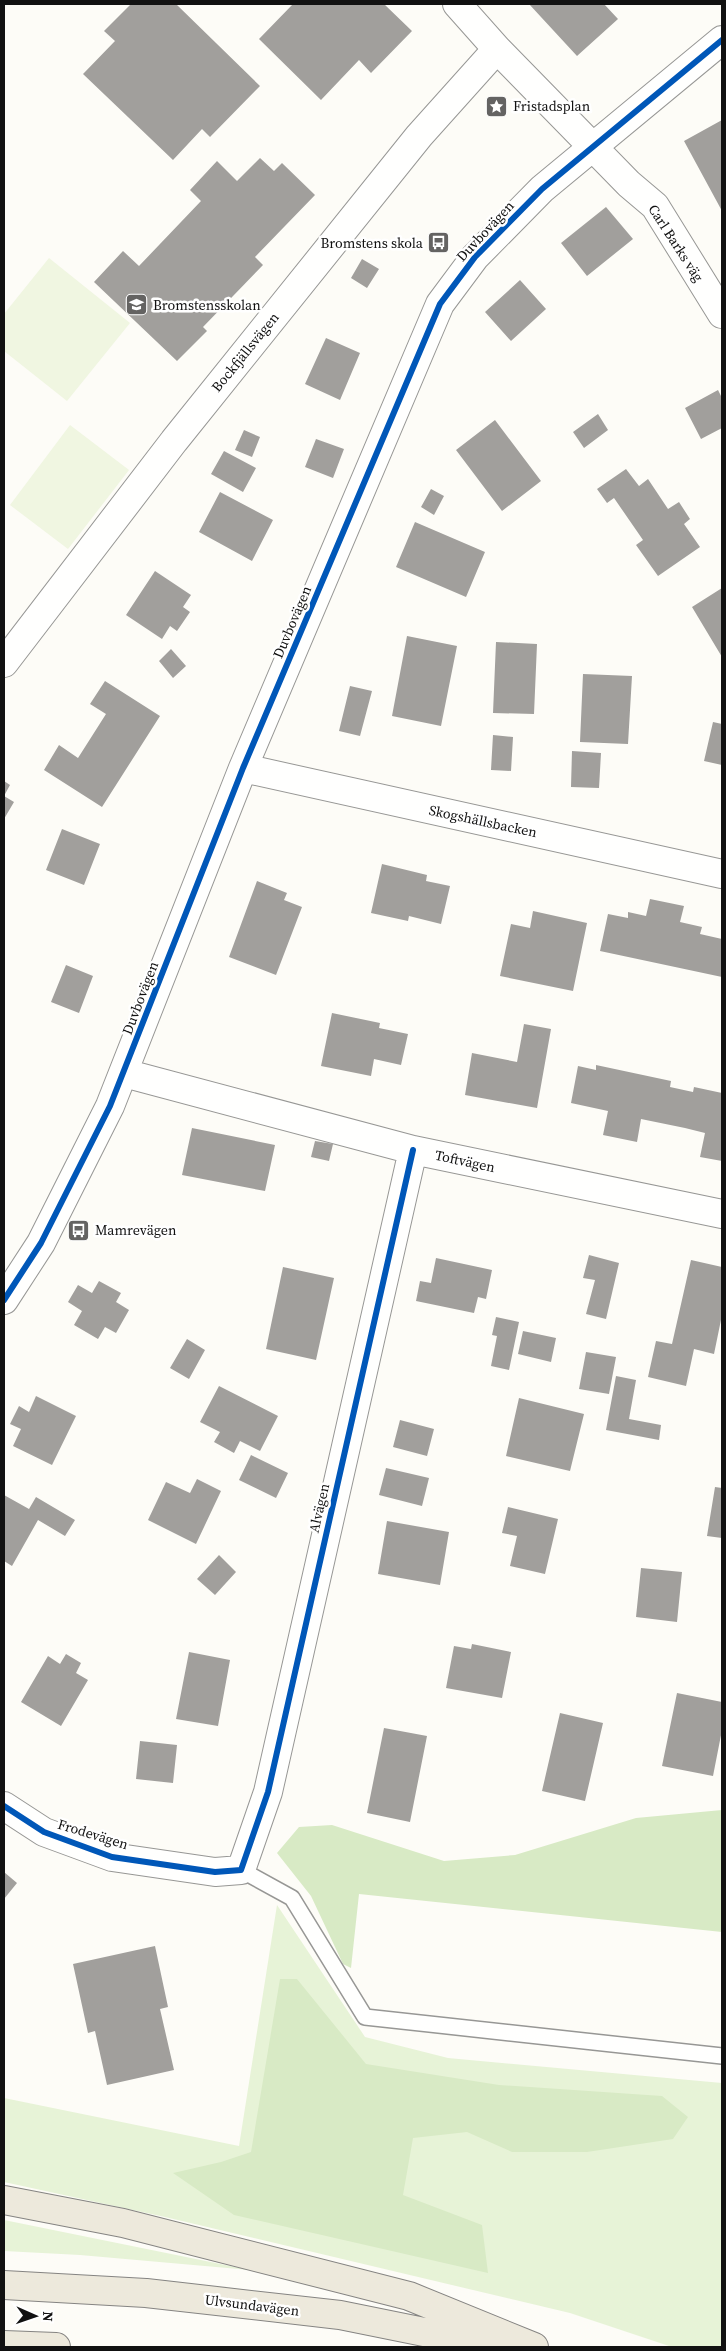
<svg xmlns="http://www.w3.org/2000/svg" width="726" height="2351" font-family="'Source Serif 4',serif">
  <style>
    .green { fill: #e7f3d7 }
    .forest { fill: #d8eac5 }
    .pitch { fill: #f0f6e1 }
    .building { fill: #a19f9c }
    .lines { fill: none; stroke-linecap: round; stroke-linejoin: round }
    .lane-casing { stroke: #979795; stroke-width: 18 }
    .street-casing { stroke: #979795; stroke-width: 30 }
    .primary-casing { stroke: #858482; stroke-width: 30 }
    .lane { stroke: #fffffe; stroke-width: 15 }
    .street { stroke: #fffffe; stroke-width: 28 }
    .primary { stroke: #ede9dc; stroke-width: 28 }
    .cycleway-casing { stroke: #fff; stroke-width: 9 }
    .cycleway { stroke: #0057b8; stroke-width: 6 }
    .labels { text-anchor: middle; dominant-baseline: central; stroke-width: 5; stroke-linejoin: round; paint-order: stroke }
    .poi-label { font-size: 14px; fill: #111; stroke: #fff; text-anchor: start }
    .street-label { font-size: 14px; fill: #111; stroke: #fff }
  </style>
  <rect width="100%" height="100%" fill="#fdfcf7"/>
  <path class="green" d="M277 1905 365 2037 448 2058 722 2083V2347H672L570 2313 165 2217 4 2182V2098L239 2146Z
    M4 2220 250 2270 80 2255 4 2251Z"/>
  <path class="forest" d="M722 1810V1932L359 1894 351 1968 343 1964 311 1896 277 1853 299 1827 332 1825 444 1861 515 1855 636 1818Z
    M280 1979H297L366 2064 499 2085 662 2096 688 2117 673 2139 587 2152H512L467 2132 413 2138 403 2195 482 2225 488 2273 234 2215 173 2173 221 2162 251 2152Z"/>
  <path class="pitch" d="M49 258 130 323 67 401 4 351V314Z
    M70 425 129 470 68 549 10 505Z"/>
  <path class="building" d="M131 4H176L260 86 210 137 202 129 173 160 83 74 115 41 104 31Z
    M293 4H384L412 31 371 73 359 60 321 100 259 39Z
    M529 4H604L618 19 577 56Z
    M722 120V211L684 141Z
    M260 158 274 171 282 163 315 195 255 257 263 265 203 327 207 331 177 361 94 282 123 251 139 266 201 201 190 190 217 161 237 181Z
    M606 207 633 239 587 276 561 243Z
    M362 259 379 269 367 288 351 278Z
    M520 280 546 309 511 341 485 312Z
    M326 338 360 353 340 400 305 384Z
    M718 390 722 398V428L701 439 685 408Z
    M598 414 608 430 584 448 573 432Z
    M495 420 541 481 502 511 456 450Z
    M244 430 260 437 252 457 235 450Z
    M316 439 344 449 333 478 305 467Z
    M224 451 256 468 243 492 211 474Z
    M626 469 639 486 648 479 668 509 679 502 690 519 684 524 700 547 658 576 636 545 643 540 614 498 607 503 597 489Z
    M431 489 444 496 434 515 421 507Z
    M220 492 273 520 252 561 199 532Z
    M415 522 485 552 466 597 396 567Z
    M155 571 191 595 183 607 190 612 177 631 170 626 162 639 126 615Z
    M722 588V657L692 607Z
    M407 636 457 646 441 726 392 716Z
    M496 642 537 644 534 714 493 713Z
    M171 649 186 666 173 678 159 661Z
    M583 674 632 676 628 744 580 742Z
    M105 681 160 716 102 807 44 770 59 745 78 758 106 714 90 704Z
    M350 686 372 691 360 736 339 731Z
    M713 722 722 724V765L704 761Z
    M493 735 513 737 511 771 491 770Z
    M572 751 601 753 599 788 571 787Z
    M4 781 10 785 4 796 14 802 4 819Z
    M62 829 100 844 84 885 46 870Z
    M382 864 427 875 426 881 450 886 441 924 409 916 408 921 371 913Z
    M257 881 287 893 284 900 302 907 276 975 229 957Z
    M650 899 684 906 680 922 702 927 700 934 722 939V977L600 951 608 914 628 918V912L646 916Z
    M533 911 587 923 573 991 500 976 511 924 530 928Z
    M66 965 93 976 79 1013 51 1002Z
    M332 1013 380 1023 379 1028 408 1034 401 1065 374 1059 371 1076 321 1066Z
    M524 1024 551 1029 537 1108 465 1095 472 1053 517 1062Z
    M596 1065 671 1081 670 1087 693 1092 694 1087 722 1093V1161L700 1157 705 1133 685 1128 641 1119 637 1142 603 1135 608 1111 571 1103 578 1066 596 1070Z
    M192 1128 275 1145 265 1191 182 1175Z
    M315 1141 333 1144 329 1161 311 1157Z
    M589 1255 619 1263 606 1319 586 1314 595 1280 583 1278Z
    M436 1258 492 1270 486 1299 478 1297 474 1313 416 1301 420 1281 431 1283Z
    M691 1260 722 1267V1315L714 1354 694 1349 686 1386 648 1377 656 1341 672 1344Z
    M283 1267 334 1278 316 1360 266 1349Z
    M99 1281 121 1293 116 1302 129 1310 116 1333 105 1327 98 1339 74 1325 82 1311 68 1302 78 1285 92 1293Z
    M496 1317 519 1322 509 1370 491 1366 497 1336 492 1335Z
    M523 1331 556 1338 551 1362 518 1354Z
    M187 1339 205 1350 189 1379 170 1368Z
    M586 1352 616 1357 609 1394 579 1389Z
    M616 1376 636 1380 629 1419 661 1425 659 1440 606 1430Z
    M219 1386 278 1416 260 1451 240 1441 234 1453 214 1442 220 1432 200 1422Z
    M36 1396 76 1416 52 1465 13 1446 21 1429 10 1424 19 1406 29 1412Z
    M519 1398 584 1414 570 1471 506 1456Z
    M400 1420 434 1429 427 1456 393 1447Z
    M251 1455 288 1473 276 1498 239 1480Z
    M386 1468 429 1478 422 1506 379 1495Z
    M197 1479 221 1491 196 1544 148 1520 166 1482 190 1493Z
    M715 1487 722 1488V1538L707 1536Z
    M4 1495 29 1509 36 1497 75 1520 65 1536 38 1520 12 1566 4 1561Z
    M508 1507 558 1519 545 1574 510 1566 517 1536 502 1533Z
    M387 1521 449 1532 440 1585 378 1574Z
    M219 1555 236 1572 215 1595 197 1579Z
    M641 1568 682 1572 677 1622 636 1617Z
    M472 1644 511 1652 502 1698 446 1688 454 1646 471 1649Z
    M189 1652 230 1660 218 1726 176 1719Z
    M66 1654 81 1663 76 1673 88 1680 61 1726 21 1702 48 1656 60 1664Z
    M677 1693 722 1702V1730L713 1776 662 1766Z
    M560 1713 603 1723 585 1801 542 1791Z
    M384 1728 427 1736 410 1822 367 1813Z
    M140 1741 177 1745 173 1783 136 1779Z
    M4 1872 17 1883 4 1899Z
    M155 1946 168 2007 160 2009 174 2070 107 2085 95 2031 88 2033 73 1964Z"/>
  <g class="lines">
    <defs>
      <path id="lane" d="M241 1870 292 1898 365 2017 722 2056"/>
      <path id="street" d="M457 4 497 49 629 184 655 206 722 314
        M4 663 174 441 419 136 497 49
        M243 768 722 874
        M124 1073 413 1150 722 1214
        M4 1300 41 1243 110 1106 243 768 440 304 475 257 542 189 722 40
        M4 1806 44 1832 112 1857 215 1872 241 1870 268 1792 413 1150"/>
      <path id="primary" d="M4 2200 123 2223 409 2296 534 2347
        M4 2285 146 2293 340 2315 498 2347
        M4 2345 56 2347"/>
    </defs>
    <use href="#lane" class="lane-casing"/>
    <use href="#street" class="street-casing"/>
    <use href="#primary" class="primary-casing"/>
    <use href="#lane" class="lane"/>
    <use href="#street" class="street"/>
    <use href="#primary" class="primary"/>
    <defs>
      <path id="cycleway" d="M4 1300 41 1243 110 1106 243 768 440 304 475 257 542 189 722 40
        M4 1806 44 1832 112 1857 215 1872 241 1870 268 1792 413 1150"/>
    </defs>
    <use href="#cycleway" class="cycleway-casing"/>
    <use href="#cycleway" class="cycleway"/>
  </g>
  <defs>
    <symbol id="sight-square" viewBox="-11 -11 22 22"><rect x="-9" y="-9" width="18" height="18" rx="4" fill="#646362" stroke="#fff"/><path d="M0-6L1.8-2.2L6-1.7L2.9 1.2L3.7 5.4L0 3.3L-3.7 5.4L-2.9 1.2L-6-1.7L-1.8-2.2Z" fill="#fff"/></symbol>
    <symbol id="bus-square" viewBox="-11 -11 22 22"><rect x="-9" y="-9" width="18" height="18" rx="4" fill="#646362" stroke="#fff"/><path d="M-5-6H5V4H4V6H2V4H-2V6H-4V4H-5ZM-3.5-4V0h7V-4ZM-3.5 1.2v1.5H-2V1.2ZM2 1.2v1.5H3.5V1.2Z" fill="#fff"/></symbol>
    <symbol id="school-square" viewBox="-11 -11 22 22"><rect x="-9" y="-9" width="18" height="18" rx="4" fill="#646362" stroke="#fff"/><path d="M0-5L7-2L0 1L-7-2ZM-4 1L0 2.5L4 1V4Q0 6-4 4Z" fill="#fff"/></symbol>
  </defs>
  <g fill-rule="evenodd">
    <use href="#sight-square" x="484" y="94" width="25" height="25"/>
    <use href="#bus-square" x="426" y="230" width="25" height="25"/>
    <use href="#school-square" x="124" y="292" width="25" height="25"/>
    <use href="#bus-square" x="66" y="1218" width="25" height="25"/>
  </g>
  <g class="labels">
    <g class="poi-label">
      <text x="513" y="106">Fristadsplan</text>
      <text x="423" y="243" text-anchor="end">Bromstens skola</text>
      <text x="153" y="305">Bromstensskolan</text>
      <text x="95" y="1230">Mamrevägen</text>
    </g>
    <g class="street-label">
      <text transform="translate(485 231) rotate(-47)">Duvbovägen</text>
      <text transform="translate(676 243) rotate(57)">Carl Barks väg</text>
      <text transform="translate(245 352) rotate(-51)">Bockfjällsvägen</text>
      <text transform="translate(292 622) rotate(-67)">Duvbovägen</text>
      <text transform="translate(483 821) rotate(12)">Skogshällsbacken</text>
      <text transform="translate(140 998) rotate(-69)">Duvbovägen</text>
      <text transform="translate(465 1161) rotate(12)">Toftvägen</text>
      <text transform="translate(319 1508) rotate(-77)">Alvägen</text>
      <text transform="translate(93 1834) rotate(17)">Frodevägen</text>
      <text transform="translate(252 2305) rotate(7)">Ulvsundavägen</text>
    </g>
  </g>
  <rect width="726" height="2351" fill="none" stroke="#111111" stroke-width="10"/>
  <g transform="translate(35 2316) rotate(92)" stroke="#ffffff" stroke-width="4" paint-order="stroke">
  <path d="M0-4L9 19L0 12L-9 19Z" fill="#111111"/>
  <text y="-8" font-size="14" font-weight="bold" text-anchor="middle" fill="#111111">N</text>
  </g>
</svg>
